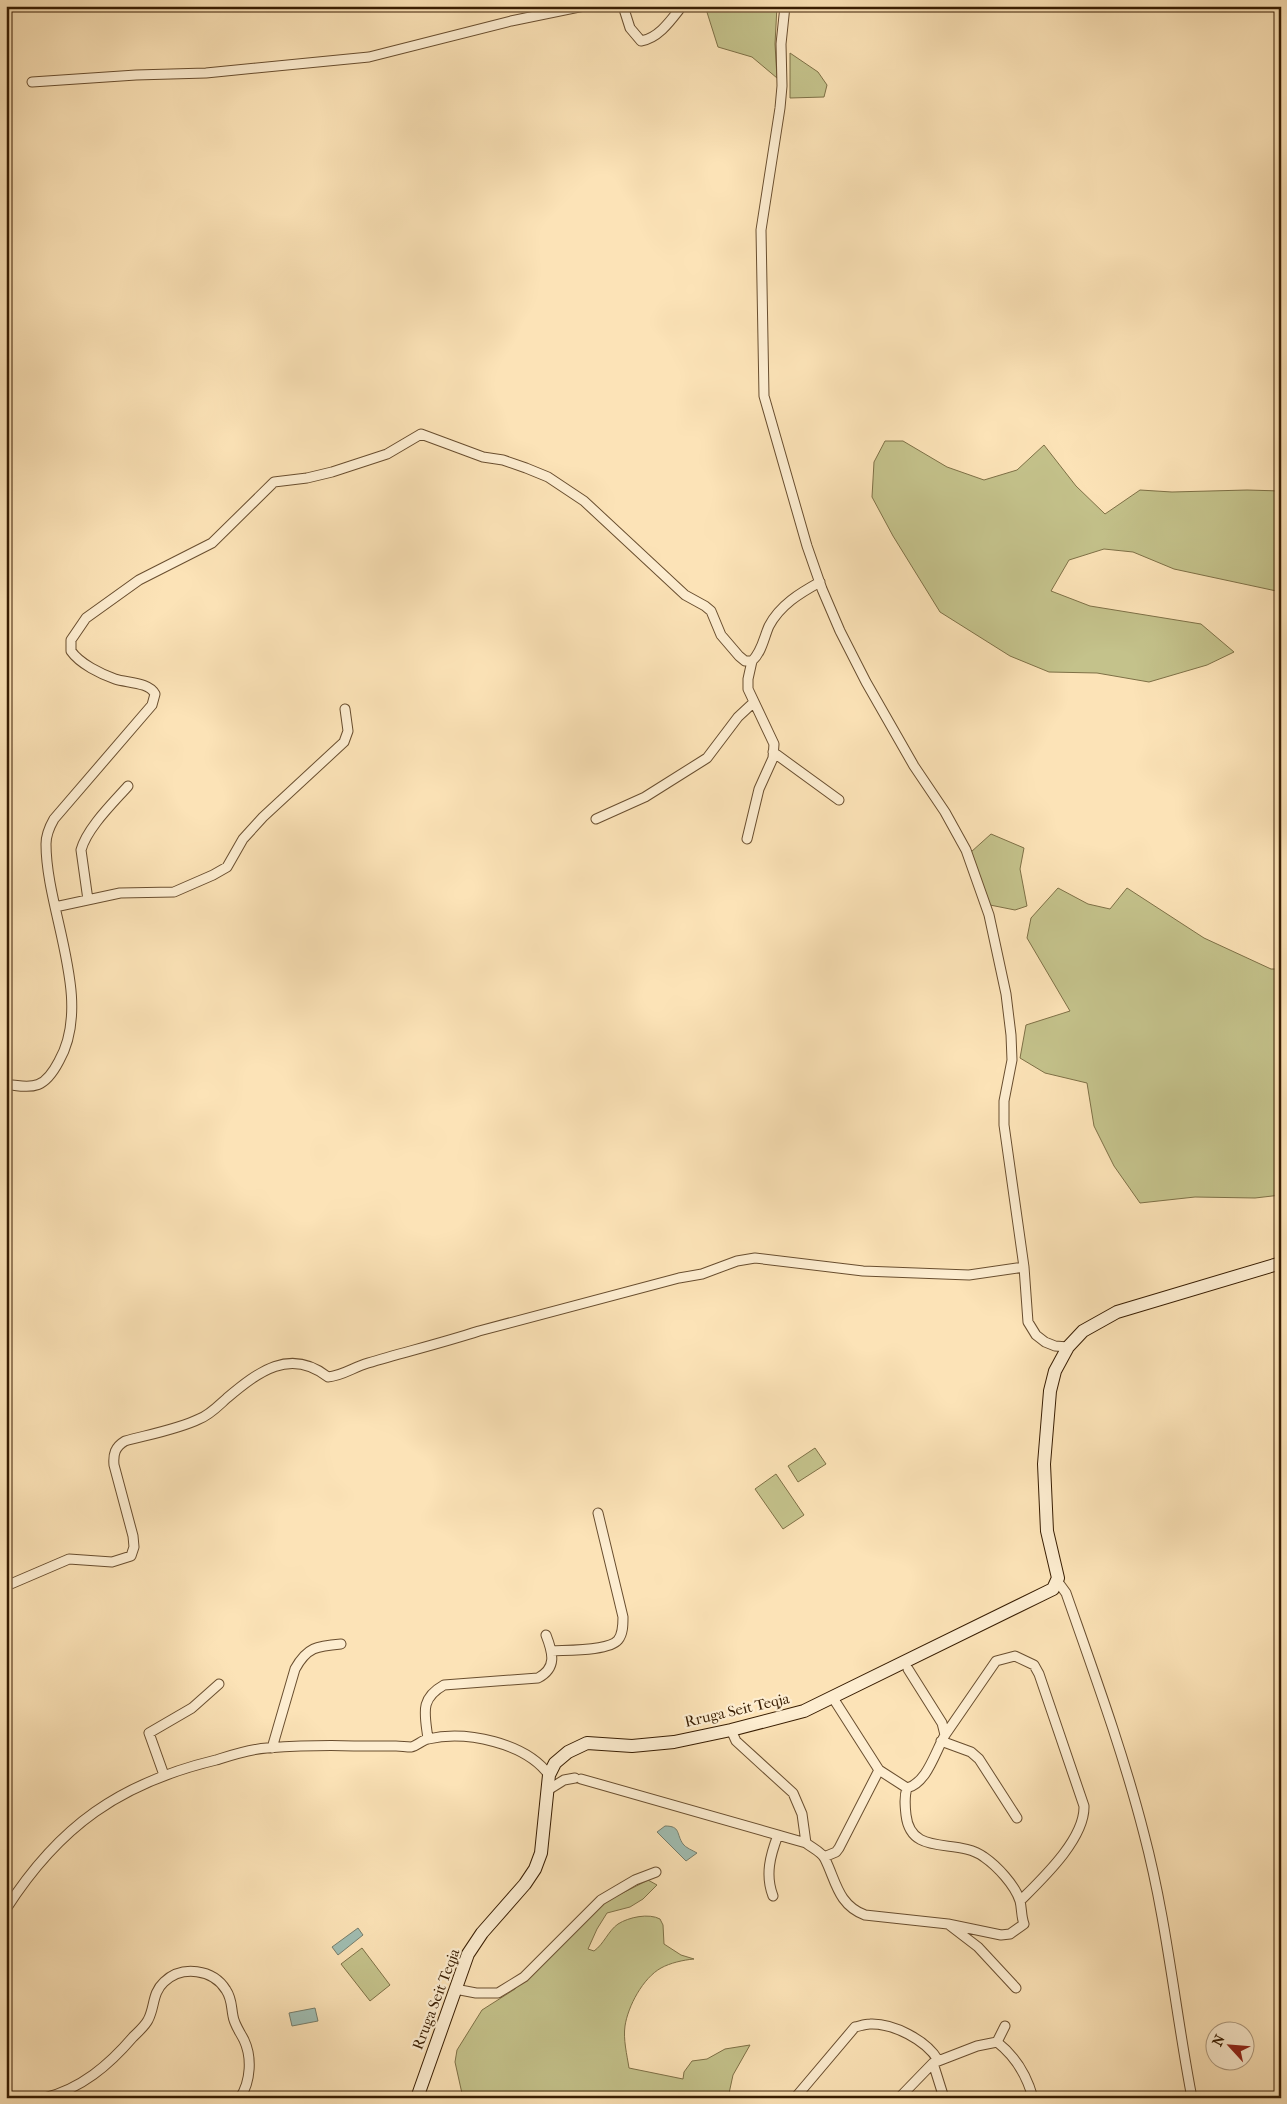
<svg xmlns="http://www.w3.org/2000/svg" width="1287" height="2104" font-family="'IM FELL French Canon',serif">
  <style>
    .green { fill: #c4c28b; stroke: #7e7046 }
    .water { fill: #a0beb3; stroke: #767e6c }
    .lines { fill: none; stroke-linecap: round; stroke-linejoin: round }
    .minor-casing { stroke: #694e2f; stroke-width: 11 }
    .secondary-casing { stroke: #381d02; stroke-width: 14 }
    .minor { stroke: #fdedd0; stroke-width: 9 }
    .secondary { stroke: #fdedd0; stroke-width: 12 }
    .labels { text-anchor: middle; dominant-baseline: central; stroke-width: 4.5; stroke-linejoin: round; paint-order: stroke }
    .street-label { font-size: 15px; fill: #381d02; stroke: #fdedd0 }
  </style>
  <rect width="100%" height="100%" fill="#fce3b7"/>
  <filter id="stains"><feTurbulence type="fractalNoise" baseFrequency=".004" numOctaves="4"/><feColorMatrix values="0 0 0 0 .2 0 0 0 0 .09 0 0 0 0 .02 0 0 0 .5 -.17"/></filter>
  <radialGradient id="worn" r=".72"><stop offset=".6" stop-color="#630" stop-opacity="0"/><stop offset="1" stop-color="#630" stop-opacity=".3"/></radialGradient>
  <path class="green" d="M705 6H777L775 44 777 78 752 57 718 47Z
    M790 53 818 72 827 85 824 97 790 98Z
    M885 441H903L947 467 984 480 1017 470 1044 445 1076 486 1105 514 1140 490 1172 492 1247 490 1281 491V592L1174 569 1133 552 1104 549 1069 560 1051 591 1090 606 1201 624 1234 652 1207 665 1149 682 1097 673 1049 672 1010 656 940 612 893 536 872 497 874 462Z
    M991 834 1024 848 1020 869 1027 906 1015 910 990 905 971 852Z
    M1058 888 1088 904 1110 909 1127 888 1204 938 1271 969H1281V1195L1255 1198 1195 1197 1140 1203 1114 1166 1094 1126 1087 1083 1045 1073 1020 1058 1026 1025 1070 1011 1027 938 1031 918Z
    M815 1448 826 1464 798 1482 788 1466Z
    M776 1474 804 1515 783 1529 755 1489Z
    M648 1880 657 1885 643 1899 630 1907 607 1913 597 1929 588 1949 594 1951C604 1944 608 1931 618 1924 629 1917 649 1913 660 1919L663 1925 664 1944 681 1955 694 1959C683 1960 670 1963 661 1968 643 1978 628 2006 625 2026 623 2039 627 2055 629 2068L683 2079 684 2072 692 2061 707 2059 725 2049 750 2045 733 2075 728 2098H463L455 2062 457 2050 482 2010 515 1989 603 1903Z
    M362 1948 390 1985 370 2001 341 1964Z"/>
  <path class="water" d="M665 1826C681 1826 676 1834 683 1844 686 1848 692 1850 697 1853L686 1861 657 1832Z
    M358 1928 363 1935 338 1955 332 1947Z
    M315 2008 318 2021 292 2026 289 2013Z"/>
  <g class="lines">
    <defs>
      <path id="minor" d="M623 6 630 28 641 41C659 38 671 20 682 6
        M785 6 781 44 782 86 780 108 761 230 764 396 807 546 822 589 840 631 866 682 914 766 945 812 966 850 989 915 1006 994 1011 1035 1012 1060 1004 1101V1125L1024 1267 1028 1322 1036 1335 1045 1342 1055 1346 1068 1347
        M32 82 136 75 206 73 369 57 511 21 584 6
        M773 752 839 800
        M596 819 645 797 707 758 738 717 753 703
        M747 839 759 789 773 758 774 744 748 689V679L752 661
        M88 900 81 850C87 828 113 803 128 786
        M55 907 120 893 174 892 213 875 227 867 243 839 263 817 344 742 348 731 345 709
        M6 1084C35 1089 45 1088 59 1061 94 1000 46 911 46 844 46 834 50 826 54 819L152 705 155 694C149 682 127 683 115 679 101 674 80 664 71 651V640L86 618 139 580 212 543 274 482 307 478 332 472 387 454 421 434 483 457 503 460 526 468 548 477 584 501 685 595 705 606 711 611 721 635 739 656 745 661H752C762 652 764 637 769 626 780 605 800 593 820 582
        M1058 1582 1066 1593C1094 1673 1123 1752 1144 1834 1167 1921 1175 2010 1192 2098
        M6 1586 69 1559 112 1562 131 1556 134 1547 133 1536 114 1465C113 1454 115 1447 125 1441 147 1435 179 1429 199 1419 210 1415 218 1406 227 1398 258 1372 290 1347 328 1377 342 1376 354 1367 368 1363 405 1352 442 1343 479 1331L679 1278 702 1274 737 1261 755 1258 863 1271 969 1275 1024 1267
        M552 1651C567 1650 609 1651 618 1640 623 1634 623 1625 623 1617L598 1513
        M731 1730 736 1741 793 1793 802 1814 806 1843
        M945 1735 996 1661 1015 1656 1034 1665 1039 1674 1084 1806C1085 1839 1042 1879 1020 1901
        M428 1739C425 1714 419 1699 444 1685L538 1678C557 1668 553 1653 546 1635
        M941 1741 971 1752 979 1759 1017 1818
        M272 1748 295 1669C307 1647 317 1646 341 1644
        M164 1775 149 1733 192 1708 219 1684
        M581 1779 806 1843C812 1848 822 1852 825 1859 836 1881 838 1905 865 1915L948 1924 1001 1935 1010 1934 1024 1924C1021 1916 1022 1909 1020 1901 1015 1885 997 1866 984 1857 957 1837 911 1858 906 1815 905 1806 904 1797 907 1788L879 1770
        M907 1788C927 1783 935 1752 945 1735L942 1723 908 1669
        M548 1790 564 1780 575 1778
        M824 1857 836 1852 839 1848 879 1770 833 1698
        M773 1896C765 1875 770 1856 778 1835
        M6 1909C59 1826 120 1783 216 1760 232 1755 250 1749 267 1748 296 1746 326 1745 354 1746 368 1746 382 1746 396 1746 401 1746 406 1747 411 1747 417 1746 422 1740 428 1739 466 1730 526 1743 549 1775
        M948 1924 978 1947 1016 1988
        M455 1989 476 1993H498L524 1977 601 1900 635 1880 656 1872
        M997 2042C1015 2056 1027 2076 1033 2098
        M933 2063 944 2098
        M44 2098C81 2089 109 2065 133 2037 138 2032 145 2026 148 2020 155 2007 152 1993 164 1982 182 1965 213 1969 226 1990 232 1999 231 2006 233 2016 234 2024 240 2032 244 2040 252 2057 251 2081 240 2098
        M795 2098 855 2027C860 2026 865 2024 870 2024 893 2023 926 2040 938 2060
        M899 2098 933 2063 977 2046 997 2042 1005 2026"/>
      <path id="secondary" d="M417 2098 468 1954 482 1933 525 1884 535 1869 541 1853 549 1775 555 1763 568 1752 587 1743 632 1746 674 1742 731 1730 804 1711 1053 1589 1058 1578 1047 1531 1044 1464 1050 1391 1055 1371 1068 1347 1083 1331 1117 1312 1281 1263"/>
    </defs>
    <use href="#minor" class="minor-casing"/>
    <use href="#secondary" class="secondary-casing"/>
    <use href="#minor" class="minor"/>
    <use href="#secondary" class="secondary"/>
  </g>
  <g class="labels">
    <g class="street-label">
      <text transform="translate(737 1710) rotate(-13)">Rruga Seit Teqja</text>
      <text transform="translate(436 1999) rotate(-69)">Rruga Seit Teqja</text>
    </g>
  </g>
  <rect width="1287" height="2104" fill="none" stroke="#fce3b7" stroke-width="25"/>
  <rect x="8" y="8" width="1272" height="2089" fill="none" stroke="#381d02" stroke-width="2.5"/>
  <rect x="12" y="12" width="1262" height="2079" fill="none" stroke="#381d02"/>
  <g transform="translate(1230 2046) rotate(296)"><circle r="24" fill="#fdedd0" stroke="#ae9a7e"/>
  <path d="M0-4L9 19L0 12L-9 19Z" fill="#8f2418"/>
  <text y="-8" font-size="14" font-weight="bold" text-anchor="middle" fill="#381d02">N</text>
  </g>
  <rect width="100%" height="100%" filter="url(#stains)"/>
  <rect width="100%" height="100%" fill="url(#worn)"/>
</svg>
